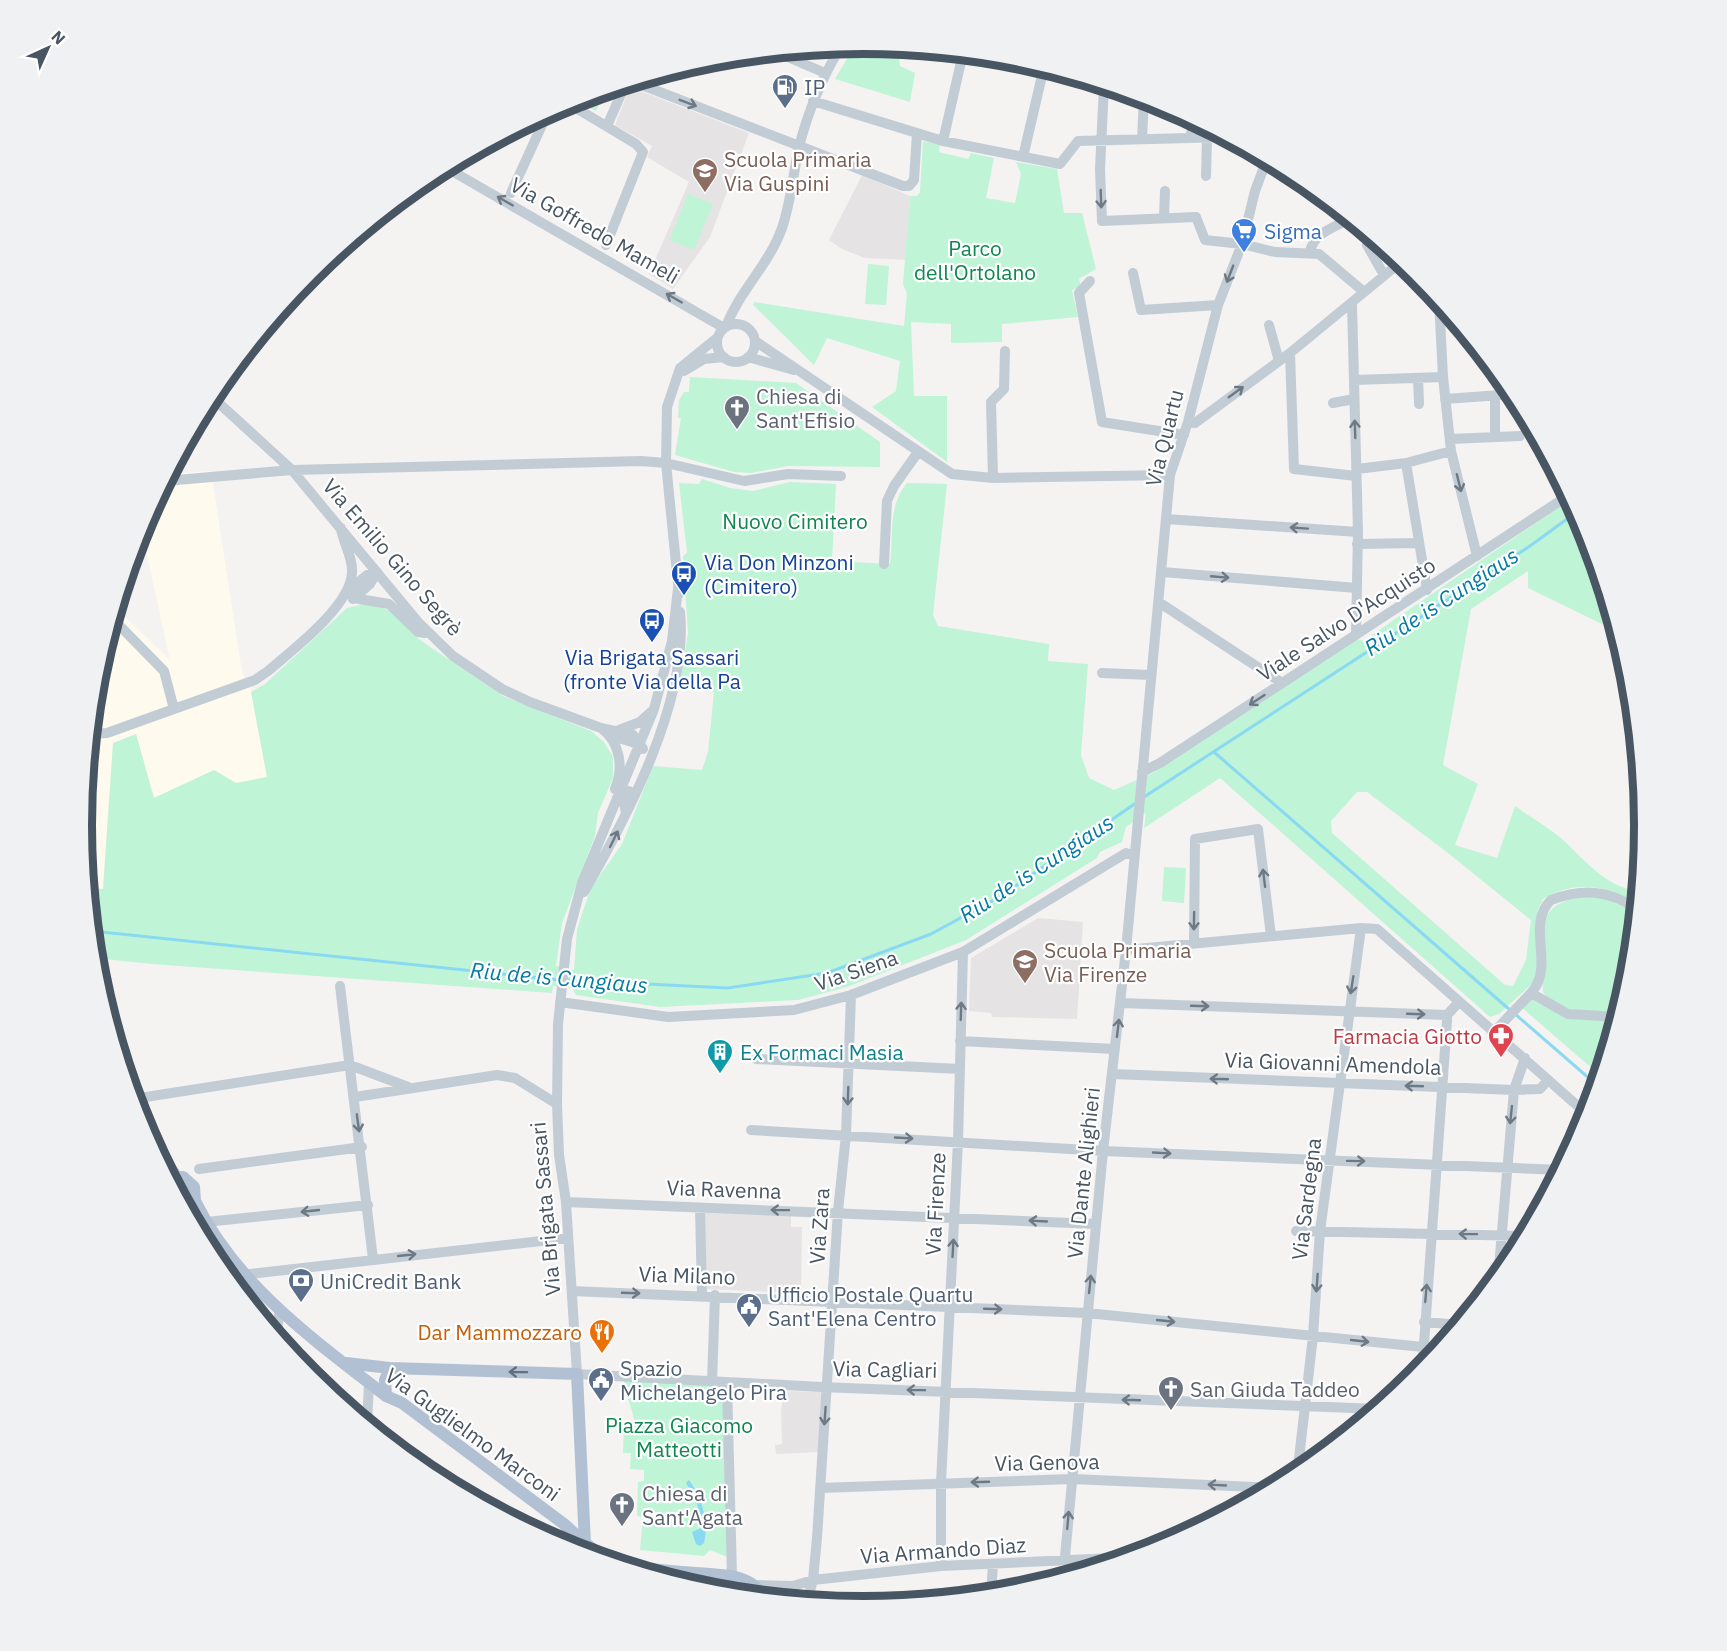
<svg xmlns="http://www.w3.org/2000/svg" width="1727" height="1651" font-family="'IBM Plex Sans',sans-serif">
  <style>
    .commercial { fill: #fefaed }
    .education { fill: #e6e3e4 }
    .green { fill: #bff4d6; fill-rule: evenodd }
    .water { fill: #89d9f3 }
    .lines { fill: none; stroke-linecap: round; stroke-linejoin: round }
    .stream { stroke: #89d9f3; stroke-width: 3 }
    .minor { stroke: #c2ccd5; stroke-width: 10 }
    .major { stroke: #b1c0d2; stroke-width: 12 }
    .oneway { stroke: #6d7984 }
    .oneway2 { stroke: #62707e }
    .labels { text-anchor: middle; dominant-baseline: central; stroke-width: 4.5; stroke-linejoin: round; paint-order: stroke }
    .service-label { font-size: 21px; fill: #4e5e75; stroke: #fff; text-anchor: start }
    .education-label { font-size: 21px; fill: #785e54; stroke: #fff; text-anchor: start }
    .street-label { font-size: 21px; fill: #485562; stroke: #fff }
    .shop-label { font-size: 21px; fill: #366cbe; stroke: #fff; text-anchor: start }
    .park-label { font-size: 21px; fill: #108650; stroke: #fff }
    .worship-label { font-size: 21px; fill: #5b616d; stroke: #fff; text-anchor: start }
    .transit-label { font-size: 21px; fill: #164399; stroke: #fff; text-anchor: start }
    .health-label { font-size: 21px; fill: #be3a42; stroke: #fff; text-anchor: end }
    .culture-label { font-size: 21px; fill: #0d838f; stroke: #fff; text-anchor: start }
    .food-label { font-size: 21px; fill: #c56008; stroke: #fff; text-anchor: end }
    .water-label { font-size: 22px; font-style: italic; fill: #037aa2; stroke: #fff }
    .rim { fill: none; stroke: #485562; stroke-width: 8 }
  </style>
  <rect width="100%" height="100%" fill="#f5f2f2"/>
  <path class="commercial" d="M211 471 242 672 251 690 267 777 236 783 214 770 154 798 136 734 113 743 103 890 88 888 82 825 97 673 116 608 170 660 141 528 169 474Z"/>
  <path class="education" d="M630 87 749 133 710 237 673 289 649 274 689 182 647 157 652 146 615 125Z
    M862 175 910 196 905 260 865 258 842 249 829 240Z
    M1038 918 1083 922 1077 1019 992 1017 991 1013 969 1011 971 958Z
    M704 1213 791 1216V1227H802L801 1297 798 1293 705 1289Z
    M784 1391 823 1392 819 1452 776 1454 775 1445 782 1444 781 1411Z"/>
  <path class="green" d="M855 45 899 58 900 66 915 73 910 102 835 79Z
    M605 91 596 111 576 100Z
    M923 141 940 144 939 152 968 159 971 153 994 158 986 198 1015 203 1021 174 1016 162 1057 169 1064 213H1082L1096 269 1079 279 1081 287 1072 290 1078 317 1002 324V342L951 343V324L911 322 914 396H947V462L872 407 896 391 900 361 827 338 814 365 753 305 754 302 904 326 907 294 903 284 910 196H917L920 192Z
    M688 194 713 204 694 250 669 240Z
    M868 264 889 266 886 305 865 304Z
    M690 377 796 383 880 442V467L788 466 751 473 734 472 675 455 681 418H678L679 400 684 392H689Z
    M702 479 730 488 753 491 790 482 836 484 832 561 890 564C894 535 887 508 907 483L947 484 933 615 938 626 1049 644 1048 661 1088 664 1081 755 1089 778 1114 790 1153 773 1356 638 1363 641 1571 499 1586 527 1611 609 1608 627 1528 588V571L1471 609 1443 765 1478 784 1455 845 1497 858 1515 806C1530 817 1548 827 1562 839 1584 859 1606 888 1639 891L1638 905C1608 885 1576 879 1543 899L1537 912 1538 958 1535 981 1499 1014 1490 1017 1220 778 1144 828 1146 813 1126 827 1122 842 1100 852 1097 858 966 940 847 987 798 1000 660 1007 576 995 572 988 553 986 552 993 152 964 95 958 88 888 103 889 113 743 136 734 154 798 214 770 236 783 267 777 251 692 265 684 347 608 369 603 393 612 420 640 503 696 591 731 604 742 613 757V778L598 813 595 836 562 923 556 966 574 970 577 930 585 905 591 888 622 844 653 766 702 770 708 752 714 692 680 685 688 633 683 556 687 553 679 483 699 484ZM1357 792H1367L1448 853 1531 920 1526 960 1513 986 1505 985 1332 833 1331 821Z
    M1164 867 1186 868 1184 903 1162 901Z
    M1603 896 1637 912 1630 978 1620 1014C1598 1012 1559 1014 1545 995 1539 987 1546 976 1546 968 1546 957 1544 946 1543 935 1542 899 1575 897 1603 896Z
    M1532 999 1542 1005 1618 1020 1601 1076 1521 1007Z
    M624 1378 724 1384 727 1557 710 1550 704 1556 640 1550 643 1517 637 1516 638 1482 644 1481V1470L630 1469 631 1453H623L624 1424H634C634 1408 624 1395 624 1378Z
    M774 1590 792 1591 796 1595 797 1601 775 1599 771 1593Z"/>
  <path class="water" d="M689 1480C702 1497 709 1522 704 1543L700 1546 696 1544 692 1532 701 1528 697 1502 686 1483Z"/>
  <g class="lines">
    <path class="stream" d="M1214 752 1510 1010
      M1144 797 1530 546 1578 511
      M92 931 559 980
      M565 980 728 988 827 973 931 934 1001 896 1136 803
      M1515 1014 1598 1086"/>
    <path class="minor" d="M776 52 825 73
      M701 70 706 60
      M634 82 903 186H909L914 180 917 133
      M1104 85 1100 169 1102 221 1196 217 1205 240 1242 244 1275 252 1319 254 1363 291
      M813 101 943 141 1060 164 1078 141 1226 137
      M566 102 636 144 643 152 606 245
      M607 126 625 85
      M1190 138 1194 120
      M1142 139 1144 97
      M943 141 963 53
      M1023 157 1044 67
      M445 167 724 328
      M1206 176 1207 137
      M511 193 548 112
      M1164 217 1165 191
      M1374 240 1367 245 1384 275
      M1310 252C1313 233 1335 227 1351 218
      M1133 273 1141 310 1218 305
      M1090 281 1079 293 1102 422 1184 435
      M1439 300 1443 377 1451 451 1477 556
      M1352 305 1358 532 1356 634
      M717 343a19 19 0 1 1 38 0a19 19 0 1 1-38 0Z
      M1269 325 1279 361
      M726 327C739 291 769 265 782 228 791 202 793 174 799 147 808 111 822 78 841 46
      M755 341 952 474 993 478 1170 475
      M1290 353 1294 469 1356 476
      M748 357 794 370
      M684 371 704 359 724 357
      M1418 378 1419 404
      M1354 380 1443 377
      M211 396 292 470 418 622 453 656 502 689 530 702 601 728 633 735 643 749
      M1495 398V437
      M1445 399 1515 394
      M1333 403 1354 399
      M1188 422 1195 423 1290 353 1402 261
      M1450 439 1520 436
      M1406 463 1427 590
      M1357 469 1406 463 1451 451
      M993 478 991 402 1004 389 1005 351
      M165 481 292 470 641 461 666 463 744 481 788 474 841 476
      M1166 519 1358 532
      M1357 544 1419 543
      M884 564 887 501 894 486 918 452
      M1162 572 1357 588
      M678 588 672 641 654 709 582 883 567 939 558 1024 557 1104 559 1155 566 1202 577 1374 821 1387 1379 1409
      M350 589 367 575 377 572
      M679 594 666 463 667 407 680 368 718 337
      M353 598 389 604 418 632 425 633
      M353 599 370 584 377 572
      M1160 603 1282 683
      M113 619 164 671 174 709
      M1102 673 1151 675
      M601 728C620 742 624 767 615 789
      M619 730 640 722 651 712
      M91 734 107 733 255 680 268 671C292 650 350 607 352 573 353 556 343 544 341 528
      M610 735 641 745
      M1142 772 1160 763 1569 495
      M626 813 624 803 629 791
      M584 892C627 817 689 700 680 612
      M1194 943 1195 839 1258 829 1271 936
      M1126 950 1361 928 1377 929 1589 1116
      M340 986 373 1259
      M1531 993C1556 966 1525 925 1551 900 1583 888 1609 890 1637 909
      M560 1002 668 1017 794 1010 851 995 963 952 1126 853 1134 855
      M1121 1003 1447 1015
      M1494 1032 1531 993 1568 1014 1619 1017
      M960 1041 1115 1049
      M756 1059 960 1069
      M1113 1074 1514 1090 1540 1089 1548 1080
      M355 1097 497 1075 515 1078 557 1104
      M133 1099 350 1065 408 1087
      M751 1130 1103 1151 1562 1170
      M199 1169 362 1147
      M566 1202 1096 1224
      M700 1208 702 1295
      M206 1222 368 1205
      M1296 1231 1527 1236
      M247 1278 250 1274 568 1238
      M1498 1279 1514 1090 1525 1058
      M572 1291 1087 1313 1423 1347
      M1424 1322 1461 1325
      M276 1336 280 1310
      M1422 1372 1447 1021V1015L1459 1002
      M712 1382 715 1295
      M727 1383 732 1576
      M367 1425 369 1383
      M1297 1476 1313 1336 1320 1231 1361 928
      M820 1488 1072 1479 1275 1488
      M941 1566V1483L958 1141 963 952
      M1063 1578 1103 1151 1126 950 1170 475 1188 422 1218 305 1242 244 1255 191 1267 159
      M757 1585 793 1586 813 1580 941 1566 1134 1557
      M991 1595 993 1564
      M807 1602 813 1580 817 1538 838 1211 846 1135 851 995"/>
    <path class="major" d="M147 1136 176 1176
      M169 1178 183 1177 194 1187 195 1201 187 1210
      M195 1201C236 1285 314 1340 386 1396L402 1403 564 1524C580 1539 596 1554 616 1562 645 1572 699 1572 732 1576 748 1580 755 1584 765 1598
      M346 1363 390 1368 577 1374 585 1544
      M386 1396 385 1380 390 1368"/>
  </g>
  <defs><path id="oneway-shaft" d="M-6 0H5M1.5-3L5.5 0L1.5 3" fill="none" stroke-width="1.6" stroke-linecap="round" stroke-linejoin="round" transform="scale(1.5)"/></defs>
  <g class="oneway">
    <use href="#oneway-shaft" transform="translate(688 103) rotate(21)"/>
    <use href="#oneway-shaft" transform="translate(1101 199) rotate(88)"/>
    <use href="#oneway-shaft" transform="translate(505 201) rotate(-150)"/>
    <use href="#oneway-shaft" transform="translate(1230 274) rotate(111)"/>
    <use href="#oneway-shaft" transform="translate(674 298) rotate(-150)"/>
    <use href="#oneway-shaft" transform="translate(1236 392) rotate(-36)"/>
    <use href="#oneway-shaft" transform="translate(1355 429) rotate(-92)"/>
    <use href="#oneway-shaft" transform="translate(1459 483) rotate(76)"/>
    <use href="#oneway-shaft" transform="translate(1299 528) rotate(-176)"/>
    <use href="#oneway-shaft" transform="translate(1220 577) rotate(5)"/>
    <use href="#oneway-shaft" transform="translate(1257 700) rotate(147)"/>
    <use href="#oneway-shaft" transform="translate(614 839) rotate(-64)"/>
    <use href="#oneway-shaft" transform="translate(1264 878) rotate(-97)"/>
    <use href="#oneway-shaft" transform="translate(1194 921) rotate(91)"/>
    <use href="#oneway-shaft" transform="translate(1352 985) rotate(99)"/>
    <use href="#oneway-shaft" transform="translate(1200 1006) rotate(2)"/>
    <use href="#oneway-shaft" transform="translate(961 1011) rotate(-88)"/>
    <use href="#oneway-shaft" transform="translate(1416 1014) rotate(2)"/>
    <use href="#oneway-shaft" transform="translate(1118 1028) rotate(-83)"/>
    <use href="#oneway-shaft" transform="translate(1219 1079) rotate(-178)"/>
    <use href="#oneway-shaft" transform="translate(1414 1086) rotate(-178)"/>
    <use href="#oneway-shaft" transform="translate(848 1096) rotate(92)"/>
    <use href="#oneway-shaft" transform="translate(1511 1115) rotate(96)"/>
    <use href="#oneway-shaft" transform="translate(358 1123) rotate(82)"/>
    <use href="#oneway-shaft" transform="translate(904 1138) rotate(3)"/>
    <use href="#oneway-shaft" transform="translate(1162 1153) rotate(3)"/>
    <use href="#oneway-shaft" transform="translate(1356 1161) rotate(1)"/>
    <use href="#oneway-shaft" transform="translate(780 1210) rotate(-179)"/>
    <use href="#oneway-shaft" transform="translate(310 1211) rotate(174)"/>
    <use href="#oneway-shaft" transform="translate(1038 1221) rotate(-177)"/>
    <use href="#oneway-shaft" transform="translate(1468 1234) rotate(-179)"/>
    <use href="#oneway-shaft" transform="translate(953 1248) rotate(-87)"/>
    <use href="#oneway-shaft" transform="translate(407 1255) rotate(-6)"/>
    <use href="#oneway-shaft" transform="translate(1317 1283) rotate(94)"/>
    <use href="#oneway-shaft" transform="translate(1090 1284) rotate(-84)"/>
    <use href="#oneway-shaft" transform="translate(631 1293) rotate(2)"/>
    <use href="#oneway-shaft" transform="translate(1426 1293) rotate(-85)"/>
    <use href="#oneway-shaft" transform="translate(993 1309) rotate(2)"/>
    <use href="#oneway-shaft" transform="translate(1166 1321) rotate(6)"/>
    <use href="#oneway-shaft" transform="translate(1360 1341) rotate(6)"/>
    <use href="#oneway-shaft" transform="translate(916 1390) rotate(-179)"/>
    <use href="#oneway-shaft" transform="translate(1131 1400) rotate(-178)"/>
    <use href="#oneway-shaft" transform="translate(825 1416) rotate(94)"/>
    <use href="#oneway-shaft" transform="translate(980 1482) rotate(178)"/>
    <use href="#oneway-shaft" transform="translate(1217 1485) rotate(-177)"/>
    <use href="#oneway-shaft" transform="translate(1068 1520) rotate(-85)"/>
  </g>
  <use class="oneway2" href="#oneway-shaft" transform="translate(518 1372) rotate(-179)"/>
  <defs>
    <symbol id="fuel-pin" viewBox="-11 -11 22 30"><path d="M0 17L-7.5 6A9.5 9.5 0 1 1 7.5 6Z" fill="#5c6f8a" stroke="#fff"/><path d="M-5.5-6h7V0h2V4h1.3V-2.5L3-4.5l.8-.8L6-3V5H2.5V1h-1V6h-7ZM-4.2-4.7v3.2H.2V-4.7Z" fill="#fff"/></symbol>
    <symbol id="school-pin" viewBox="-11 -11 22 30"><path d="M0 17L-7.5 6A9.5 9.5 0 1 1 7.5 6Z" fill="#8d6e63" stroke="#fff"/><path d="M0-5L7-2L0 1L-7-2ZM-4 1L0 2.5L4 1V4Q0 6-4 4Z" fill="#fff"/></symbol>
    <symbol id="supermarket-pin" viewBox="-11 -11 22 30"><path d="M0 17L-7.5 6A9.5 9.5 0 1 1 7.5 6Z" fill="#3f7fe0" stroke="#fff"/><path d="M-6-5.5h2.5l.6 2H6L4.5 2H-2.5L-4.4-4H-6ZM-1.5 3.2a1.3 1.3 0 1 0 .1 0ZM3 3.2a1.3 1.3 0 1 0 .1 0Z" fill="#fff"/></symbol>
    <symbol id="church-pin" viewBox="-11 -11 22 30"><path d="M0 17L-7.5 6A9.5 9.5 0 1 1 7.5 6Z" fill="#6b7280" stroke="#fff"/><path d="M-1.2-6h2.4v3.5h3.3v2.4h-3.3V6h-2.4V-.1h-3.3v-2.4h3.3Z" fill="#fff"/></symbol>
    <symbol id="bus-pin" viewBox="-11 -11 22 30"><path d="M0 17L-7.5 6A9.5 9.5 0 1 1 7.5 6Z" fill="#1a4fb4" stroke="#fff"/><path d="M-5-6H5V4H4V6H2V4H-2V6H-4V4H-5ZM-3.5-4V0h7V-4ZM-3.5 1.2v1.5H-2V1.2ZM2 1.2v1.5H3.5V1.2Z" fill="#fff"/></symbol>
    <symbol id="pharmacy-pin" viewBox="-11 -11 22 30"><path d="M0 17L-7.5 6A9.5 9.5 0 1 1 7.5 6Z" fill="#e0444e" stroke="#fff"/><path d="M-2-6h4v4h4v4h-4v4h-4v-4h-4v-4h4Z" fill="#fff"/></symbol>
    <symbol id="building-pin" viewBox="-11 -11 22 30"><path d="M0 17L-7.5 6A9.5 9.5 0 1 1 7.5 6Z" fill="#0f9aa8" stroke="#fff"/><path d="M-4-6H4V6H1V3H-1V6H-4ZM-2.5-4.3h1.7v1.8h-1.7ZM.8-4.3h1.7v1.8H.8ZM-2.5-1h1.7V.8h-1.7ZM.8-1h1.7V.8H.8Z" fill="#fff"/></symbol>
    <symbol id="bank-pin" viewBox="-11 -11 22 30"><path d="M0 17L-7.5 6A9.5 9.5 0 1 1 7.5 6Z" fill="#5c6f8a" stroke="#fff"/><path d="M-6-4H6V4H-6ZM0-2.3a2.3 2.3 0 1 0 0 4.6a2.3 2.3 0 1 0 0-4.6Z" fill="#fff"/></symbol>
    <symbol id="civic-pin" viewBox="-11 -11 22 30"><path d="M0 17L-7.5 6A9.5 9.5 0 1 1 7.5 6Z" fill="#5c6f8a" stroke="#fff"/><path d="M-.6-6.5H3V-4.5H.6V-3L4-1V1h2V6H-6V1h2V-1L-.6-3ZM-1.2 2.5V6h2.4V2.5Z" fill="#fff"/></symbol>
    <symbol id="restaurant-pin" viewBox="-11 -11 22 30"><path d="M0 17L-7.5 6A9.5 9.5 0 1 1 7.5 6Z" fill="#e8710a" stroke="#fff"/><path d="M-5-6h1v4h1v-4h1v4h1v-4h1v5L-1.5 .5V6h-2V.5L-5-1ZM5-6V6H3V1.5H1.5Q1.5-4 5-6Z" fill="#fff"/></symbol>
  </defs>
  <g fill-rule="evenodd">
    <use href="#fuel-pin" x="770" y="72" width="30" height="40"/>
    <use href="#school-pin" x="690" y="156" width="30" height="40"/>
    <use href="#supermarket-pin" x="1229" y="216" width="30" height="40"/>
    <use href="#church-pin" x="722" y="393" width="30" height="40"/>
    <use href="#bus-pin" x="669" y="559" width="30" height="40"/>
    <use href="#bus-pin" x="637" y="606" width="30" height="40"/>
    <use href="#school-pin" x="1010" y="947" width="30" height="40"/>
    <use href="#pharmacy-pin" x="1486" y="1021" width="30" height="40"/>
    <use href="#building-pin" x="705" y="1037" width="30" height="40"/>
    <use href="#bank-pin" x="286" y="1266" width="30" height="40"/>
    <use href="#civic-pin" x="734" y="1291" width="30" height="40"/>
    <use href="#restaurant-pin" x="587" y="1317" width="30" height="40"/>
    <use href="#civic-pin" x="586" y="1365" width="30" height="40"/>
    <use href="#church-pin" x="1156" y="1374" width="30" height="40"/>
    <use href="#church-pin" x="607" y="1490" width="30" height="40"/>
  </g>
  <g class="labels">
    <g class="service-label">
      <text x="804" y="87">IP</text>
      <text x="320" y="1281">UniCredit Bank</text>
      <text x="768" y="1294">Ufficio Postale Quartu<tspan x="768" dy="24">Sant'Elena Centro</tspan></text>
      <text x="620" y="1368">Spazio<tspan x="620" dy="24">Michelangelo Pira</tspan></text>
    </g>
    <g class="education-label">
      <text x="724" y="159">Scuola Primaria<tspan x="724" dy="24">Via Guspini</tspan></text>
      <text x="1044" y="950">Scuola Primaria<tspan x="1044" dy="24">Via Firenze</tspan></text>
    </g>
    <g class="street-label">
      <text transform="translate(595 230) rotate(30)">Via Goffredo Mameli</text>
      <text transform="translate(1164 438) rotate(-76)">Via Quartu</text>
      <text transform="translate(393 557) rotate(49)">Via Emilio Gino Segrè</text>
      <text transform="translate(1346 619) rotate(-33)">Viale Salvo D'Acquisto</text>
      <text transform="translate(856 970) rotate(-19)">Via Siena</text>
      <text transform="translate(1333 1063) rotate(2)">Via Giovanni Amendola</text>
      <text transform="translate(1083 1173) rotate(-84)">Via Dante Alighieri</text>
      <text transform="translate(724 1189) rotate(2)">Via Ravenna</text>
      <text transform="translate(1306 1199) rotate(-83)">Via Sardegna</text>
      <text transform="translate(935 1204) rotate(-87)">Via Firenze</text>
      <text transform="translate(545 1209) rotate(-95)">Via Brigata Sassari</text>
      <text transform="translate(819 1226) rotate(-86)">Via Zara</text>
      <text transform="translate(687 1275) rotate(2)">Via Milano</text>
      <text transform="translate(885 1369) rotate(1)">Via Cagliari</text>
      <text transform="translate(473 1434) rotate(36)">Via Guglielmo Marconi</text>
      <text transform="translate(1047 1462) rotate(-1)">Via Genova</text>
      <text transform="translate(943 1550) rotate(-4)">Via Armando Diaz</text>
    </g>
    <g class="shop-label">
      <text x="1264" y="231">Sigma</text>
    </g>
    <g class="park-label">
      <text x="975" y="248">Parco<tspan x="975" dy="24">dell'Ortolano</tspan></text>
      <text x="795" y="521">Nuovo Cimitero</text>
      <text x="679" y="1425">Piazza Giacomo<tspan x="679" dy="24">Matteotti</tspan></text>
    </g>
    <g class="worship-label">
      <text x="756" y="396">Chiesa di<tspan x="756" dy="24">Sant'Efisio</tspan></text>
      <text x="1190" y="1389">San Giuda Taddeo</text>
      <text x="642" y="1493">Chiesa di<tspan x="642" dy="24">Sant'Agata</tspan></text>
    </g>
    <g class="transit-label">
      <text x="704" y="562">Via Don Minzoni<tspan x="704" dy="24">(Cimitero)</tspan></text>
      <text x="652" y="657" text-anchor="middle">Via Brigata Sassari<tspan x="652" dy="24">(fronte Via della Pa</tspan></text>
    </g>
    <g class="health-label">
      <text x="1482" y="1036">Farmacia Giotto</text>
    </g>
    <g class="culture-label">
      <text x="740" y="1052">Ex Formaci Masia</text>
    </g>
    <g class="food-label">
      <text x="582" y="1332">Dar Mammozzaro</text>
    </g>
    <g class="water-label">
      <text transform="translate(1441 601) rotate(-33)">Riu de is Cungiaus</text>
      <text transform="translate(1036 868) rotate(-33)">Riu de is Cungiaus</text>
      <text transform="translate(559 977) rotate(5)">Riu de is Cungiaus</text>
    </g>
  </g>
  <path d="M0 0H1727V1651H0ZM92 825a771 771 0 1 1 1542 0a771 771 0 1 1-1542 0Z" fill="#f0f1f2" fill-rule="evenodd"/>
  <path class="rim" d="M92 825a771 771 0 1 1 1542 0a771 771 0 1 1-1542 0Z"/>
  <g transform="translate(48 48) rotate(45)" stroke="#ffffff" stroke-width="4.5" paint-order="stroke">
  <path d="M0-4.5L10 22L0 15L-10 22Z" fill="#485562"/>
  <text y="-9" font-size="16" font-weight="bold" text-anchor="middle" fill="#485562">N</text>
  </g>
</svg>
